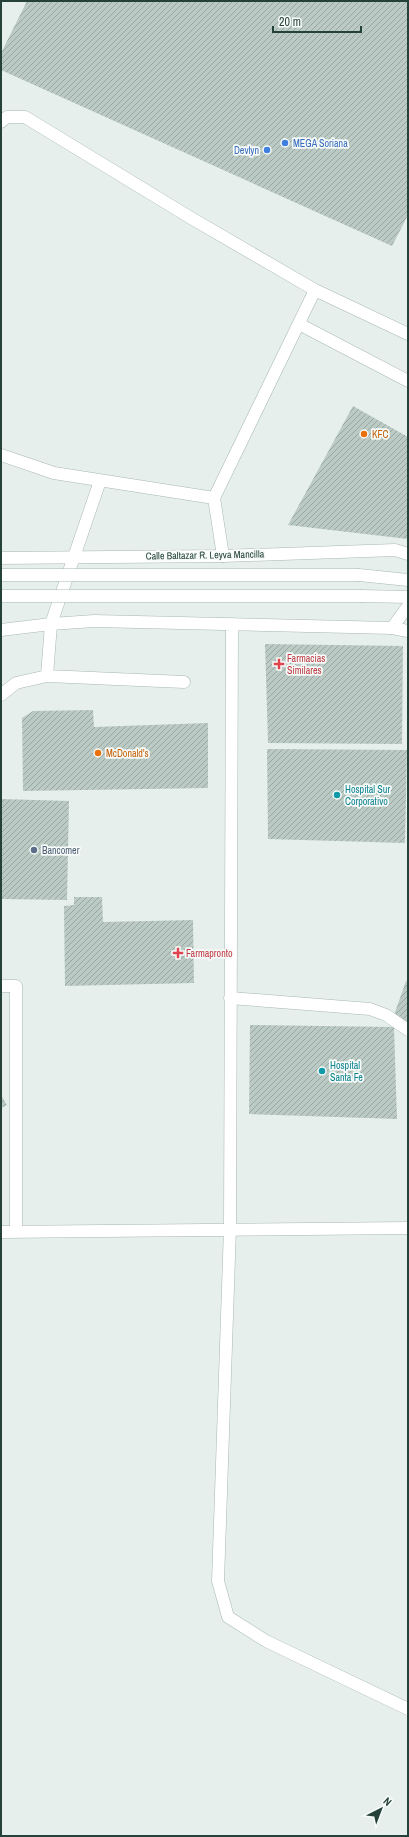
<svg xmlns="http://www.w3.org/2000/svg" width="409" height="1837" font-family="'Archivo Narrow',sans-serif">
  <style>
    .building { fill: url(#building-hatch) }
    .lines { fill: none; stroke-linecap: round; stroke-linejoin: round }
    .lane-casing { stroke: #a8b8b2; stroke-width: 13 }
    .street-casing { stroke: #a8b8b2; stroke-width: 13 }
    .lane { stroke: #fff; stroke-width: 12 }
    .street { stroke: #fff; stroke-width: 12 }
    .street-bridge-casing { stroke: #a8b8b2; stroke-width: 13; stroke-linecap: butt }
    .street-bridge { stroke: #fff; stroke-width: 12 }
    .shop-dot { fill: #3f7fe0; stroke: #f7fbf9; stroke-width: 1.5 }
    .food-dot { fill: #e8710a; stroke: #f7fbf9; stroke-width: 1.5 }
    .health-dot { fill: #e0444e; stroke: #f7fbf9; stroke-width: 1.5 }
    .culture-dot { fill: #0f9aa8; stroke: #f7fbf9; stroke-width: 1.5 }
    .service-dot { fill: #5c6f8a; stroke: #f7fbf9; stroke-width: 1.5 }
    .labels { text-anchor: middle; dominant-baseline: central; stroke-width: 3.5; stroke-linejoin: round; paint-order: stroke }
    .shop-label { font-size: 10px; fill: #366cbe; stroke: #f7fbf9; text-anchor: start }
    .food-label { font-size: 10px; fill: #c56008; stroke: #f7fbf9; text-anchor: start }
    .street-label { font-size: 10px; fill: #24423a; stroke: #f7fbf9 }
    .health-label { font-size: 10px; fill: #be3a42; stroke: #f7fbf9; text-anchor: start }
    .culture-label { font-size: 10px; fill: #0d838f; stroke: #f7fbf9; text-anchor: start }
    .service-label { font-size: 10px; fill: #4e5e75; stroke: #f7fbf9; text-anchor: start }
  </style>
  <defs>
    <pattern id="building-hatch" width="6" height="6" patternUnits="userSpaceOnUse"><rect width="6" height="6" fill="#bbcac4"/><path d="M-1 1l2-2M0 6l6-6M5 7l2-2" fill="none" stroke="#98a6a0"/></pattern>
  </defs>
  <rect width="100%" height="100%" fill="#e6efeb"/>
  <path class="building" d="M27 1H408V215L392 246 1 70V53Z
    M353 406 408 437V539L288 525Z
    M265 644 403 646 402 744 268 743Z
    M93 710 94 727 208 723V788L23 791 22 718 33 711Z
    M267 749 407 750 405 843 268 839Z
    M1 799 69 801 67 900 1 899Z
    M74 897H102L103 922 193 920 194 983 65 986 64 906 74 905Z
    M406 981 408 982V1026L394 1015Z
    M250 1025 394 1027 397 1119 249 1114Z
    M1 1095 7 1105 1 1108Z"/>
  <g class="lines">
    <defs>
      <path id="lane" d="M1 122 7 117H25L191 218 315 290 214 498 223 556
        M315 290 408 334
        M299 324 408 381
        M1 455 54 473 214 498
        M392 628 408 606
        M47 676 51 624 100 481
        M1 695 16 683 47 676 184 682
        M1 986H16V1231"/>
      <path id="street" d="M1 558 223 556 395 550 408 554
        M359 575 408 580
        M362 596 408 597
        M232 624 230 1228 218 1581 228 1617 266 1641 408 1709
        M1 630 51 624 94 621 392 628 408 631
        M230 998 370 1009 386 1015 408 1030
        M1 1232 408 1228"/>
    </defs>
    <use href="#lane" class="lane-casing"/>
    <use href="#street" class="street-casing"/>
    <use href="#lane" class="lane"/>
    <use href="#street" class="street"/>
    <defs>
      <path id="street-bridge" d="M1 575H359
        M1 596H362"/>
    </defs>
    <use href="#street-bridge" class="street-bridge-casing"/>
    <use href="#street-bridge" class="street-bridge"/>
  </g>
  <g class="shop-dot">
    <circle cx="285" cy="143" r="4"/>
    <circle cx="267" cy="150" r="4"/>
  </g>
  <g class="food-dot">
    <circle cx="364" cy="434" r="4"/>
    <circle cx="98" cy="753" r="4"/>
  </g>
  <g class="health-dot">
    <path d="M277 658h4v4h4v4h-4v4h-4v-4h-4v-4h4z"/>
    <path d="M176 947h4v4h4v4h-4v4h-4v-4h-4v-4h4z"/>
  </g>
  <g class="culture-dot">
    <circle cx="337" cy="795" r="4"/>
    <circle cx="322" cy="1071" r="4"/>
  </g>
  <circle class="service-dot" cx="34" cy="850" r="4"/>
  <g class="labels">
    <g class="shop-label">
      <text x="293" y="143">MEGA Soriana</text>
      <text x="259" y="150" text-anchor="end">Devlyn</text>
    </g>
    <g class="food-label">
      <text x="372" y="434">KFC</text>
      <text x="106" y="753">McDonald's</text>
    </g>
    <g class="street-label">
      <text transform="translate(205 555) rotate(-1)">Calle Baltazar R. Leyva Mancilla</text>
    </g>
    <g class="health-label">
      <text x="287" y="658">Farmacias<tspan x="287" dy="12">Similares</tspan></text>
      <text x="186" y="953">Farmapronto</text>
    </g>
    <g class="culture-label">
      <text x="345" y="789">Hospital Sur<tspan x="345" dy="12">Corporativo</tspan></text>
      <text x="330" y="1065">Hospital<tspan x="330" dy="12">Santa Fe</tspan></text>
    </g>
    <g class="service-label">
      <text x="42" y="850">Bancomer</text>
    </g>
  </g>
  <rect width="409" height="1837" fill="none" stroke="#24423a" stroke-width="4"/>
  <g transform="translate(381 1809) rotate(42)" stroke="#f7fbf9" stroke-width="3" paint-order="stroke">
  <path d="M0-3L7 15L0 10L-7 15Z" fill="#24423a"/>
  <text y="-6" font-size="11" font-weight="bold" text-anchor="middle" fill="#24423a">N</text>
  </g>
  <path d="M273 26v6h88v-6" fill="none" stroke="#24423a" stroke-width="2"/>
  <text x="279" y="26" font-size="12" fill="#24423a" stroke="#f7fbf9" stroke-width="3" paint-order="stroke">20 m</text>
</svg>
